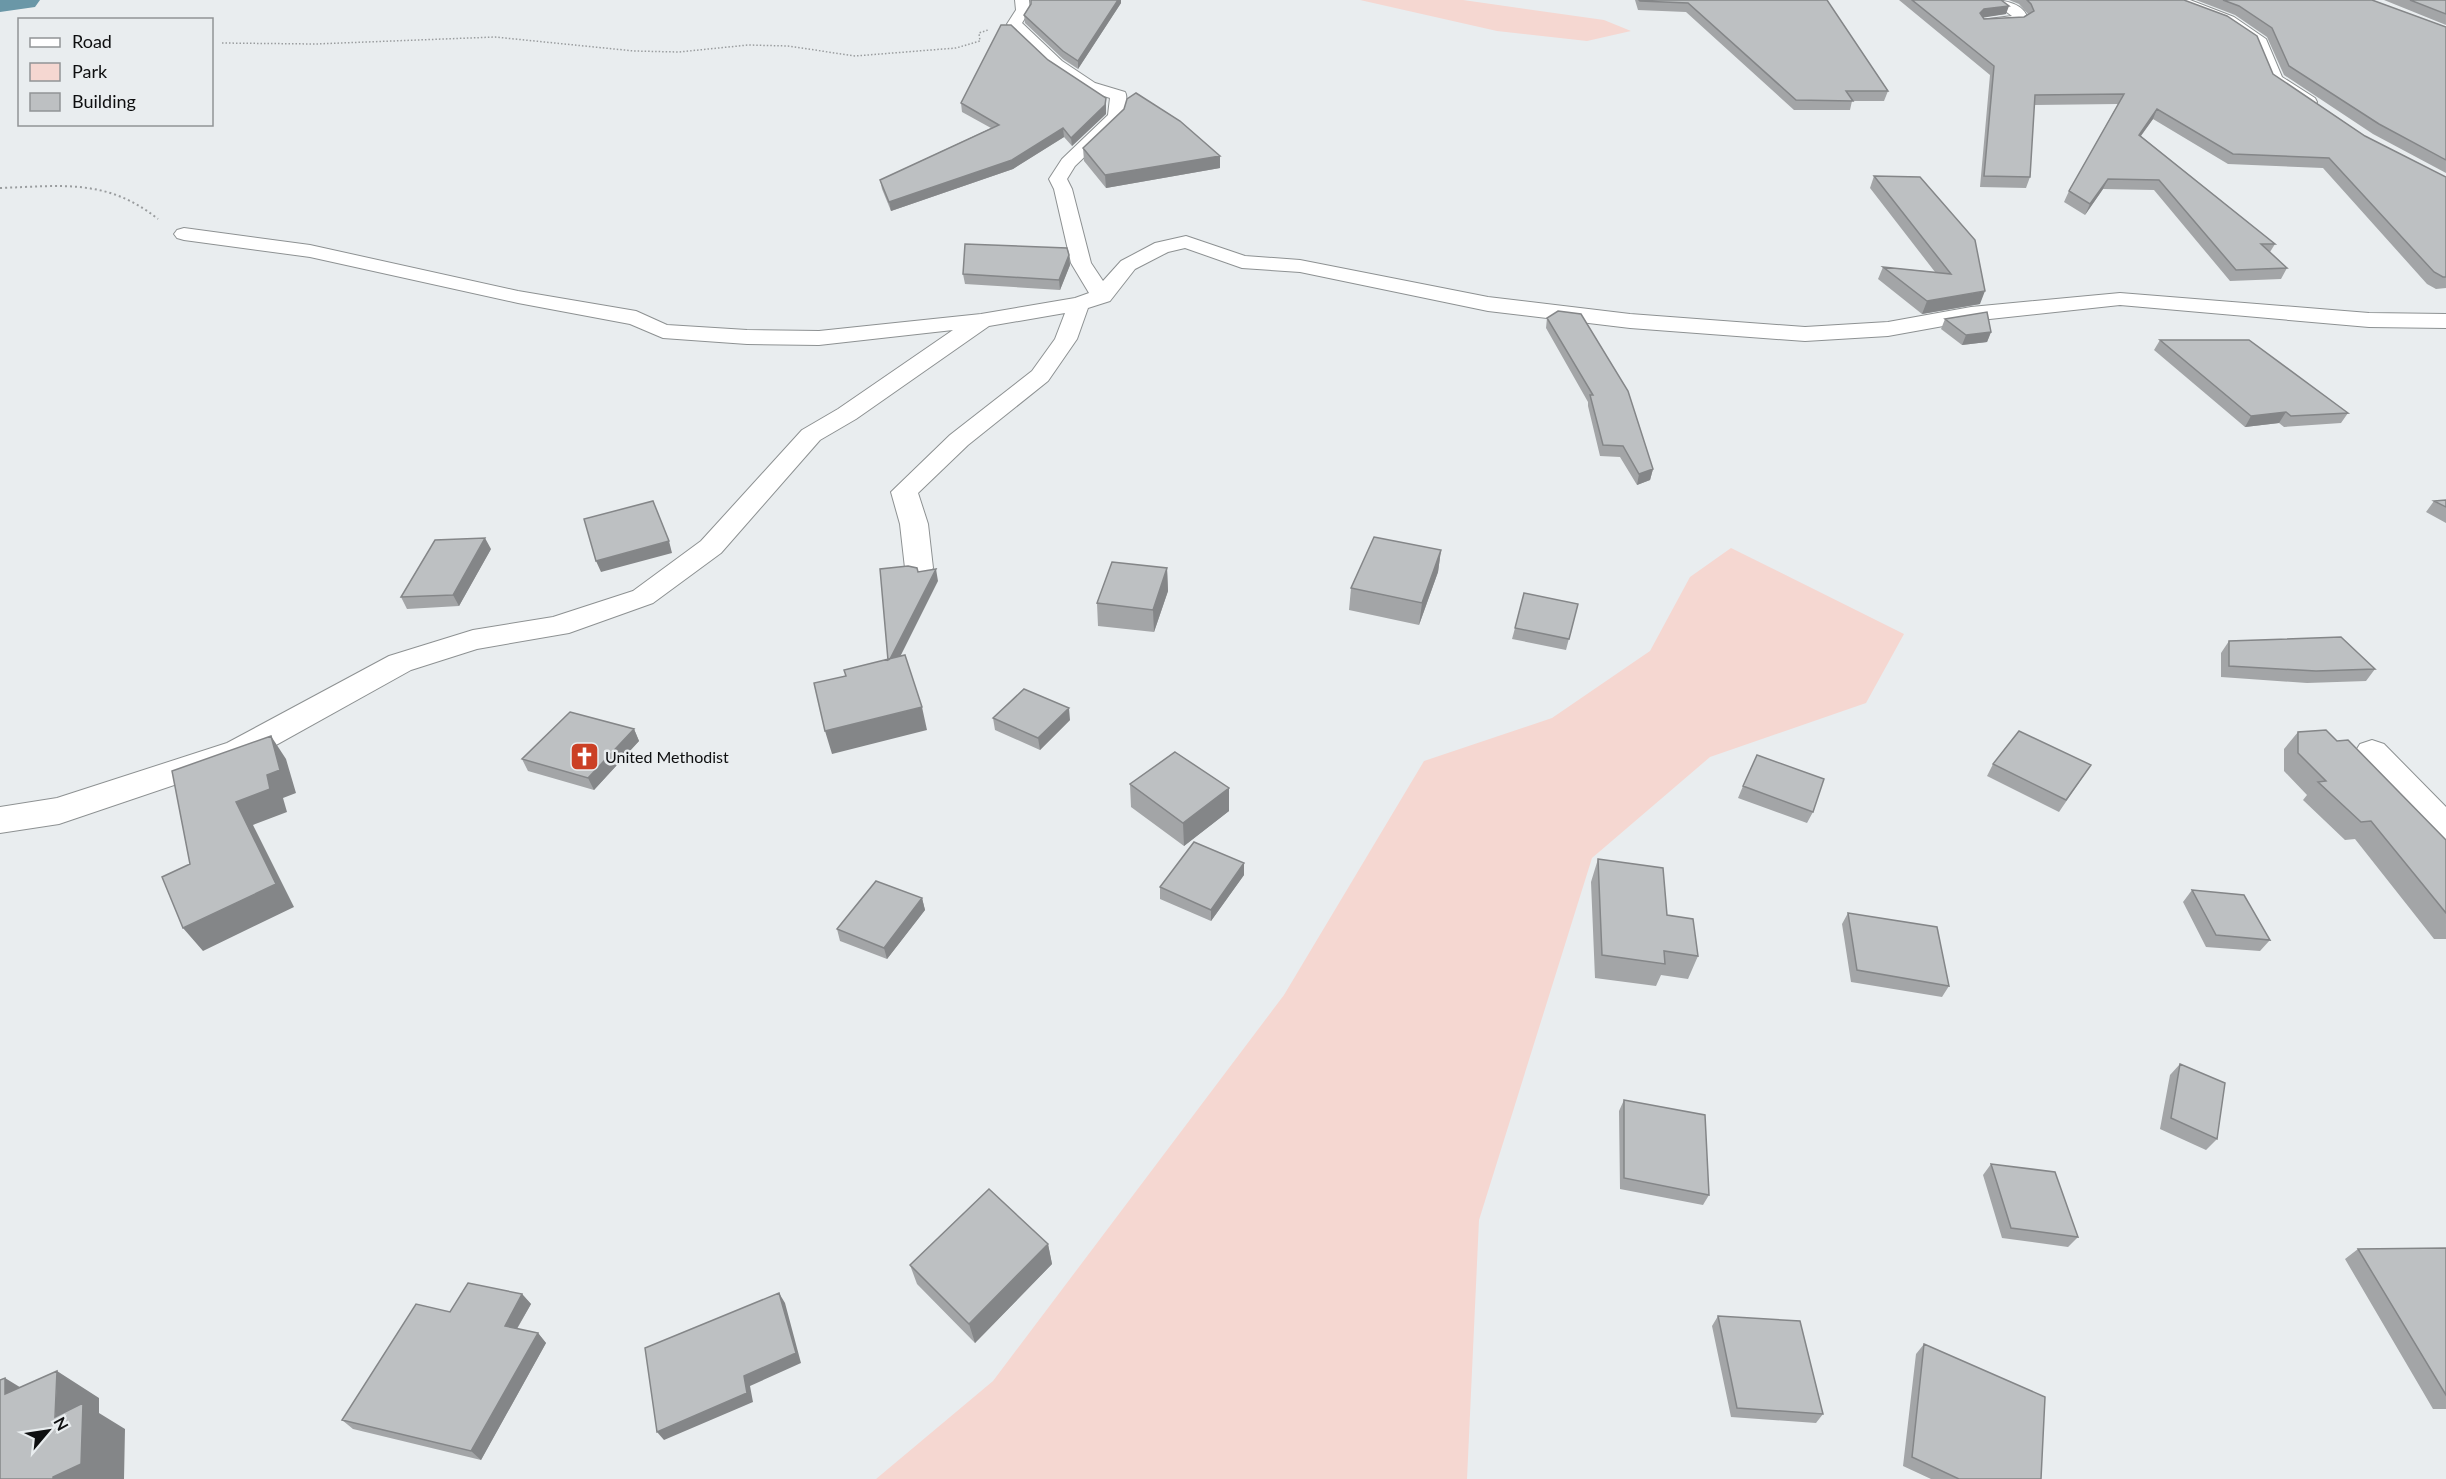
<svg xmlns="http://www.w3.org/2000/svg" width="2446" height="1479" font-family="Lato,sans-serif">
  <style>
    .green { fill: #f5d7d1 }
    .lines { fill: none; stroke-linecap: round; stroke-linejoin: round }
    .river { fill: #6a97a7; fill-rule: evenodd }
    .minor-casing { stroke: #8d9192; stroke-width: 2 }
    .path-far1 { stroke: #9a9d9f; stroke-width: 1.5; stroke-dasharray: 1.5 2; stroke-linecap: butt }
    .path { stroke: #9a9d9f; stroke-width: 2; stroke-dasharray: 2 3; stroke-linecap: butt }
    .minor { fill: #fff; fill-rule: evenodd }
    .wall { fill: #a3a5a7 }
    .shaded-wall { fill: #848688 }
    .building { fill: #bdc0c2; stroke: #848688; stroke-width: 1.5 }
    .labels { text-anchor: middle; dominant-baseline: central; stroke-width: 5; stroke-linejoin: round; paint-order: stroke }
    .poi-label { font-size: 16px; fill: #0e0f10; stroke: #e9edef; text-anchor: start }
  </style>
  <rect width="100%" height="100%" fill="#e9edef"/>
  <path class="green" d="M1360 0H1463L1604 20 1631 31 1587 41 1497 31Z
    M1731 548 1904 634 1866 703 1710 757 1592 858 1479 1220 1467 1479H876L993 1381 1284 995 1424 761 1552 718 1650 651 1690 577Z"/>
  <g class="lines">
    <path class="river" d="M0 0H40L35 7 0 12Z"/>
    <defs>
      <path id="minor" d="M1015 0H1029L1030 10 1022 23 1062 61 1095 83 1125 92C1128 96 1126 115 1123 120L1075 166 1067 179 1072 189 1091 263 1103 281 1121 261 1155 243 1186 236 1245 256 1300 260 1488 297 1630 314 1805 327 1888 322 1971 307 2120 293 2369 313 2446 314V328L2369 327 2120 305 1971 321 1888 336 1805 341 1630 328 1488 311 1300 272 1242 268 1185 248 1168 252 1135 269 1110 301 1088 308 1077 339 1048 381 968 445 918 493 928 524 933 568 929 574 919 577 909 574 905 568 900 524 891 492 950 435 1032 371 1055 339 1065 313 989 326 856 419 820 440 721 553 653 603 569 633 477 649 411 670 251 759 59 824 0 833V807L57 798 227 743 389 656 473 630 553 617 633 591 701 541 802 430 838 409 953 330 819 345 747 344 663 338 630 324 518 303 310 257 184 240 177 238 174 234 177 230 184 228 310 245 518 291 636 311 667 325 747 330 819 331 981 314 1075 298 1089 293 1071 263 1054 189 1049 179 1062 159 1108 115 1110 98 1083 89 1050 67 1009 27 1007 24 1016 10Z
        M1990 0C2004 0 2025 3 2028 20L2021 24 1981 26 1979 23 1981 20 2012 16Z
        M2170 0H2190L2234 17 2266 39 2282 77 2315 98 2317 102 2315 106H2303L2269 82 2254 44 2224 23 2172 3Z
        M2372 740 2384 744 2446 807V842L2434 838 2360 760 2355 752 2360 744Z"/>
    </defs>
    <use href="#minor" class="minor-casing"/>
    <path class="path-far1" d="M222 43 315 44 495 37 634 51 679 52 748 45 788 46 855 56 956 48 980 41 979 33 988 30"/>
    <path class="path" d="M0 188C61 186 107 178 158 219"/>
    <use href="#minor" class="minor"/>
  </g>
  <path class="wall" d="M1031 0H1121V3L1078 69 1063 59 1025 23 1024 15 1031 4Z
    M1635 0H1827L1888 91 1884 101H1852L1850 110H1794L1686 12 1638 10Z
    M1899 0H2001L2006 14 1983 17 1984 19 2024 17 2028 14 2019 4 2009 0H2184L2273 74 2365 136 2446 177V288L2436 289 2427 284 2323 168 2228 164 2153 119 2141 136 2275 244 2270 252 2287 268 2281 279 2230 281 2154 190 2103 189 2085 215 2064 202 2069 191 2118 104 2034 105 2030 177 2026 188 1980 187 1990 75Z
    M2196 0H2372L2446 27V173L2373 134 2284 75 2267 37 2235 15Z
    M2384 0H2446V25Z
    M1048 60 1106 98V114L1072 146 1064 137 1013 169 891 211 882 189 880 180 991 128 962 112 961 103Z
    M1083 148 1220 156V168L1106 188 1084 161Z
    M1874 176 1980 304 1922 314 1878 279 1883 267 1935 272 1870 188Z
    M1069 255 1070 265 1060 290 965 284 963 274Z
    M1547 318 1653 469 1650 480 1637 485 1620 457 1600 456 1588 406V402L1546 328Z
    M1945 319 1991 332 1987 342 1962 345 1941 329Z
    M2160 340 2348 413 2341 423 2284 427 2279 423 2245 427 2154 350Z
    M2446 500V523L2426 512 2434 501Z
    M491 549 459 606 407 609 401 597Z
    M1441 550 1438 572 1419 625 1349 610 1351 588Z
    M1167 568 1168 591 1154 632 1098 626 1097 603Z
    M1578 604 1566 650 1512 639 1515 628Z
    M2229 641 2375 669 2366 681 2307 683 2221 677V653Z
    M993 718 1070 720 1040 750 995 730Z
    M634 729 639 741 594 790 528 771 522 759Z
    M2298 732 2446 840V939H2434L2355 839 2345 840 2303 800 2307 795 2284 771V749Z
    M1993 764 2091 765 2059 812 1987 776Z
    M1130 784 1229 788V811L1184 846 1131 807Z
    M1743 786 1813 812 1807 823 1738 798Z
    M1598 859 1667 915 1698 956 1688 979 1661 975 1656 986 1595 978 1591 882Z
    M1244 863V875L1211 921 1160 899V887Z
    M2192 890 2270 940 2260 951 2206 947 2183 902Z
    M922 898 925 910 887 959 840 941 837 929Z
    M1848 913 1949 986 1942 997 1851 982 1842 924Z
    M2180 1064 2217 1139 2206 1150 2160 1129 2170 1075Z
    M1624 1100 1709 1195 1703 1205 1620 1189 1619 1111Z
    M1991 1164 2078 1237 2068 1247 2002 1238 1983 1175Z
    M1048 1244 1052 1264 975 1343 917 1284 910 1265Z
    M2446 1248V1409H2433L2345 1259 2358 1249Z
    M522 1294 531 1304 517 1329 538 1333 546 1343 481 1460 353 1429 342 1420 450 1312Z
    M1718 1316 1823 1414 1816 1423 1731 1417 1712 1326Z
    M1924 1344 2041 1479H1931L1903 1466 1916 1354Z"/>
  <path class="shaded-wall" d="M1118 0H1121V3L1078 69V61Z
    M2009 6 2006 14 1981 18 1980 13 1984 9Z
    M1106 98V114L1072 146 1071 138Z
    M2157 109 2153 119 2134 145 2139 135Z
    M1063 128 1064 137 1013 169 891 211 889 202Z
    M1220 156V168L1106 188 1105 175Z
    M2108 179 2103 189 2085 215 2090 204Z
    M1069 255 1070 265 1060 290 1059 280Z
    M1985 291 1980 304 1922 314 1927 301Z
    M1991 332 1987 342 1962 345 1966 335Z
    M2286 412 2279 423 2245 427 2251 416Z
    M1653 469 1650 480 1637 485 1639 474Z
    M485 538 491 549 459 606 453 595Z
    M669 541 672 553 601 572 596 561Z
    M1441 550 1438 572 1419 625 1422 603Z
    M1167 568 1168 591 1154 632 1153 610Z
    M936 569 938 581 891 675 888 663Z
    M922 707 927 730 832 754 825 731Z
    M1069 708 1070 720 1040 750 1038 738Z
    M634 729 639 741 594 790 588 778Z
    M271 736 286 759 296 793 283 798 287 812 253 825 294 907 203 951 183 928 236 802Z
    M1229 788V811L1184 846 1183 823Z
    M1244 863V875L1211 921V910Z
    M922 898 925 910 887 959 884 948Z
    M1048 1244 1052 1264 975 1343 969 1324Z
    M779 1293 785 1303 801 1363 750 1386 753 1402 664 1440 657 1432 744 1376Z
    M522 1294 531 1304 513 1335 505 1326Z
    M538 1333 546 1343 481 1460 471 1451Z
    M57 1371 99 1398V1413L125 1429 124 1479H53Z
    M5 1378 49 1405 5 1394Z"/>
  <path class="building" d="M1031 0H1118L1078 61 1063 51 1024 15 1031 4Z
    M1639 0H1827L1888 91H1846L1853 101 1796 100 1688 3 1640 1Z
    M1912 0H2001L2009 6 1984 9 1980 13 1984 19 2024 17 2034 11 2031 4 2027 0H2184L2227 16 2257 36 2273 74 2365 136 2446 177V277H2443L2434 272 2329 158 2233 154 2157 109 2139 135 2275 244H2261L2287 268 2236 270 2159 180 2108 179 2090 204 2069 191 2124 94 2035 95 2030 177 1984 176 1994 66Z
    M2223 0H2372L2446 27V160L2379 124 2289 66 2272 28 2239 6Z
    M2410 0H2446V14Z
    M1001 25H1011L1048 60 1106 98 1105 105 1071 138 1063 128 1012 160 889 202 880 180 999 125 961 103Z
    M1136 93 1180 121 1220 156 1105 175 1083 148 1124 109 1127 99Z
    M1874 176 1920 177 1975 240 1985 291 1927 301 1883 267 1951 274Z
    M965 244 1067 248 1069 255 1059 280 963 274Z
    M1558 311 1581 314 1628 391 1653 469 1639 474 1623 446 1603 445 1590 395H1593L1547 318Z
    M1987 312 1991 332 1966 335 1945 319Z
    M2160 340H2249L2348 413 2291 416 2286 412 2251 416Z
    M2446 500V507L2434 501Z
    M653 501 669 541 596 561 584 519Z
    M1374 537 1441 550 1422 603 1351 588Z
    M485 538 453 595 401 597 435 540Z
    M1112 562 1167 568 1153 610 1097 603Z
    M908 566 917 568 918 572 936 569 890 659 888 660 880 569Z
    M1524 593 1578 604 1569 639 1515 628Z
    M2341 637 2375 669 2316 671 2229 666V641Z
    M905 655 922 707 825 731 814 683 846 676 844 670Z
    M1024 689 1069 708 1038 738 993 718Z
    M570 712 634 729 588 778 522 759Z
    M2326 730 2337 741 2348 740 2446 840V913L2371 821 2361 822 2318 782 2326 781 2298 753V732Z
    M2019 731 2091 765 2066 800 1993 764Z
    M271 736 280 770 267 775 270 789 236 802 276 884 183 928 162 877 190 864 172 771Z
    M1175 752 1229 788 1183 823 1130 784Z
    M1757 755 1824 779 1813 812 1743 786Z
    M1194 842 1244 863 1211 910 1160 887Z
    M1598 859 1663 868 1667 915 1693 919 1698 956 1664 951 1665 964 1602 955Z
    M876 881 922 898 884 948 837 929Z
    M2192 890 2244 895 2270 940 2216 935Z
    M1848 913 1937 927 1949 986 1857 970Z
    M2180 1064 2225 1083 2217 1139 2171 1118Z
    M1624 1100 1705 1115 1709 1195 1624 1178Z
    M1991 1164 2055 1172 2078 1237 2011 1228Z
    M989 1189 1048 1244 969 1324 910 1265Z
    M2446 1248V1395L2358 1249Z
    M468 1283 522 1294 505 1326 538 1333 471 1451 342 1420 416 1304 450 1312Z
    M779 1293 796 1353 744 1376 747 1393 657 1432 645 1348Z
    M1718 1316 1800 1321 1823 1414 1737 1408Z
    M1924 1344 2045 1397 2041 1479H1959L1912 1457Z
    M57 1371 55 1417 83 1403 81 1464 53 1477V1479H0V1380L5 1378V1394Z"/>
  <defs>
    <symbol id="church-square" viewBox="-11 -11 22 22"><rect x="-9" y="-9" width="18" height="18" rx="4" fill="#cb4025" stroke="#e9edef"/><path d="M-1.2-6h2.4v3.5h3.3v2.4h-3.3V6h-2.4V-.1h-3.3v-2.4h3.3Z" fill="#fff"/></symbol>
  </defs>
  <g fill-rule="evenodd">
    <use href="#church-square" x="568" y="740" width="33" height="33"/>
  </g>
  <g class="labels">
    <g class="poi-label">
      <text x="605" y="756">United Methodist</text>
    </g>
  </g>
  <rect x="18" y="18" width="195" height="108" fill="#e9edef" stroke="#919496" stroke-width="1.5"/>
  <rect x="30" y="38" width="30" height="9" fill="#ffffff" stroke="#919496" stroke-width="1.5"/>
  <text x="72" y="48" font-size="18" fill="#0e0f10">Road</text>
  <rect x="30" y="63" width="30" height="18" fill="#f5d7d1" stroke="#919496" stroke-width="1.5"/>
  <text x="72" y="78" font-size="18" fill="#0e0f10">Park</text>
  <rect x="30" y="93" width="30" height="18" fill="#bdc0c2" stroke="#919496" stroke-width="1.5"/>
  <text x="72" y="108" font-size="18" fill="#0e0f10">Building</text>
  <g transform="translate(48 1431) rotate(61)" stroke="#e9edef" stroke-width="4.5" paint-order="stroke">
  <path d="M0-4.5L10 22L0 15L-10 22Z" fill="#0e0f10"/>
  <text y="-9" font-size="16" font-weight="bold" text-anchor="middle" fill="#0e0f10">N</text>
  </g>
</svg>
